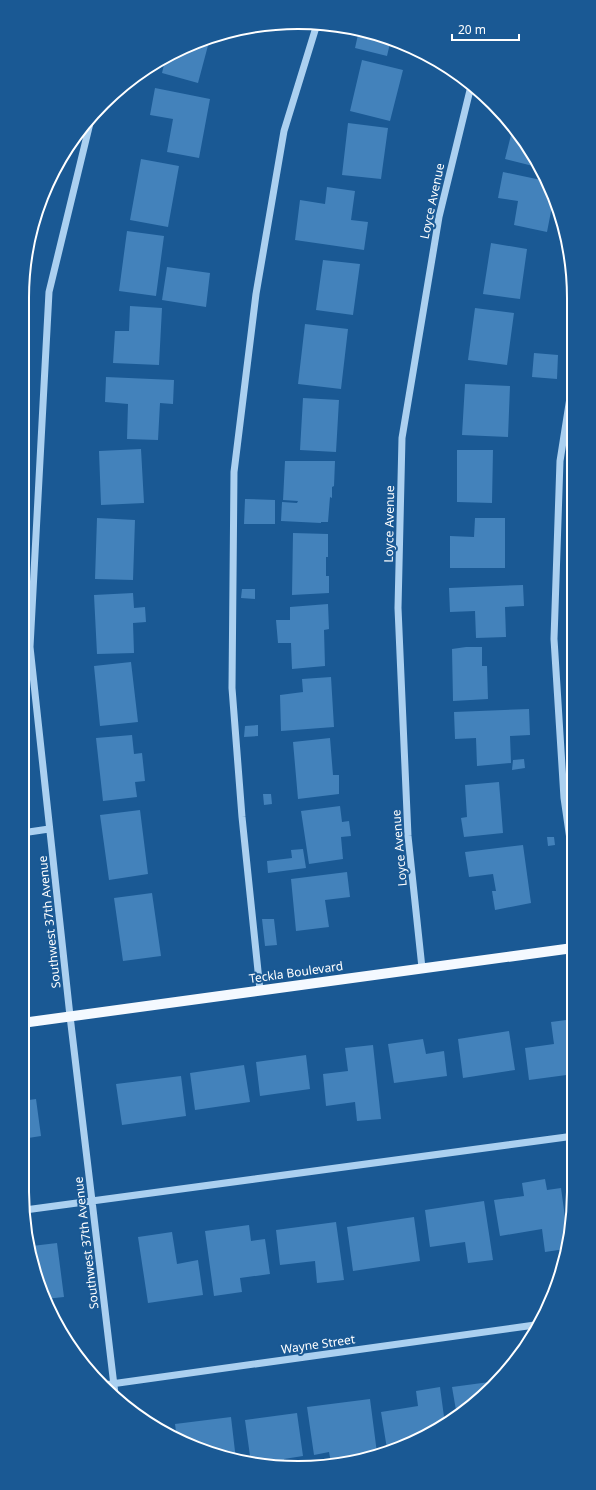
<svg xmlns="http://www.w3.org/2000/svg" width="596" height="1490" font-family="'Noto Sans',sans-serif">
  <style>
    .building { fill: #4382bb }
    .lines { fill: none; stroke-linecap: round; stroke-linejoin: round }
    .minor { stroke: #abd0f0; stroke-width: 7 }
    .major { stroke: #f4f9ff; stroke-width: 10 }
    .labels { text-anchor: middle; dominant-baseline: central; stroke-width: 4; stroke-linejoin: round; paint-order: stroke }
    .street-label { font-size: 12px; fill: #fff; stroke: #1a5994 }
    .rim { fill: none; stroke: #fff; stroke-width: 2 }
  </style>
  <rect width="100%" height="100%" fill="#1a5994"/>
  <path class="building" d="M359 30 391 39 387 56 355 48Z
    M210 38 198 83 162 73 166 56 176 51Z
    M362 60 403 70 390 121 350 111Z
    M155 88 210 99 199 158 167 152 173 119 150 115Z
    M348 123 388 128 381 179 342 175Z
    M512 131 515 132 537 167 505 159Z
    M141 159 179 166 168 227 130 220Z
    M503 172 546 181 554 196 547 232 514 225 518 201 498 198Z
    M327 187 355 191 351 220 368 222 364 250 295 240 300 200 325 204Z
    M127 231 164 236 156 296 119 291Z
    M491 243 527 249 520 299 483 294Z
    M323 260 360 264 353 315 316 310Z
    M167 267 210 273 206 307 162 300Z
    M130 306 162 308 159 365 113 363 115 331H129Z
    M475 308 514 313 507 365 468 360Z
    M305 324 348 329 341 389 298 384Z
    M534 353 558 355 557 379 532 377Z
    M106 377 174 380 173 404 160 403 158 440 127 439 128 404 105 402Z
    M465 384 510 386 508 437 462 435Z
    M303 398 339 400 336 452 300 450Z
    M141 449 144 503 101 505 99 451Z
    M457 450H493L492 503 457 502Z
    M285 461H335L334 486 332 487V498L330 497 328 522H321V523L281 521 282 502 297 503 298 501 283 500Z
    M245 499 275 500V524H244Z
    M97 518 135 520 133 580 95 579Z
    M475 518H505V568H450V536L474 537Z
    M293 533 328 534V557H326V576H329V593L292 595Z
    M523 585 524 606 505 607 506 637 476 638 475 611 450 612 449 588Z
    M242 589H255V599L241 598Z
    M133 593 134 608 145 607 146 622 133 623 134 653 97 654 94 595Z
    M328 604 329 629 324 630 325 666 292 669 291 643H278L276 620H290V607Z
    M466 647H482V666H487L488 699 453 701 452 649Z
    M131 662 138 722 100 726 94 666Z
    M331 677 334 727 281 731 280 695 303 692 302 679Z
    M529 709 530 735 510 736 511 763 477 766 476 738 455 739 454 712Z
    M258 725V736L244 737 245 726Z
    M132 735 134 754 142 753 145 781 135 782 137 797 103 801 96 738Z
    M330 738 333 775H339V794L298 799 293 742Z
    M524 759 525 768 512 770 513 760Z
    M499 782 503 833 464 837 461 818 467 817 465 785Z
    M263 794H271L272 804 264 805Z
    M340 806 342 822 349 821 351 836 341 837 343 859 309 864 301 811Z
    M140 810 148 874 109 880 100 815Z
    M547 837H554L555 845 548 846Z
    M523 845 531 903 495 910 492 891H496L493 874 469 877 465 852Z
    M303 849 306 868 268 873 267 861 292 858 291 850Z
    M347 872 350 897 325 900 329 927 296 931 291 879Z
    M152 893 161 956 123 961 114 898Z
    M262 919H274L277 945 265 946Z
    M574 1019V1074L529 1080 525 1048 554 1044 551 1022Z
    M509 1031 515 1070 463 1078 458 1039Z
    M423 1039 426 1054 444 1051 447 1076 394 1083 388 1044Z
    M373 1045 381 1119 357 1121 355 1102 326 1106 323 1074 348 1071 345 1048Z
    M306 1055 310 1089 260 1096 256 1062Z
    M244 1065 250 1102 195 1110 190 1073Z
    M181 1076 186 1116 122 1125 116 1084Z
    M36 1099 41 1136 22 1139V1101Z
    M545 1179 547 1190 561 1188 567 1232 565 1249 545 1252 542 1229 500 1236 494 1200 524 1196 522 1183Z
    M484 1201 493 1260 468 1263 465 1242 430 1247 425 1210Z
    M414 1217 420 1261 353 1271 347 1227Z
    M336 1222 344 1280 317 1283 315 1261 280 1265 276 1230Z
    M249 1225 251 1241 265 1239 270 1274 240 1278 242 1292 214 1296 205 1231Z
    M172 1232 177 1264 198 1260 203 1295 148 1303 138 1237Z
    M57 1243 64 1297 45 1299 37 1281 32 1246Z
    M497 1381 480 1399 457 1416 452 1387Z
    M440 1387 445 1424 436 1431 387 1449 381 1412 418 1406 416 1391Z
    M370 1399 377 1453 363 1459 331 1463 329 1452 314 1455 307 1407Z
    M297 1413 303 1456 284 1459 285 1465 262 1466 251 1463 245 1420Z
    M231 1417 236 1460 210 1453 177 1439 175 1424Z"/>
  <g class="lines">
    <path class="minor" d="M92 115 49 292 30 647 70 1016 115 1394
      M572 385 560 461 554 639 564 798 573 860
      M22 833 49 829
      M422 968 408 836 398 608 402 438 439 217 471 86
      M260 990 242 817 232 688 234 472 256 294 284 131 317 24
      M25 1210 574 1136
      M104 1385 535 1325"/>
    <path class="major" d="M22 1023 573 948"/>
  </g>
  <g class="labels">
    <g class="street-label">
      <text transform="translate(432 201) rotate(-78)">Loyce Avenue</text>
      <text transform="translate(389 524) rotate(-89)">Loyce Avenue</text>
      <text transform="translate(399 848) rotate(-95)">Loyce Avenue</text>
      <text transform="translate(49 922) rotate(-96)">Southwest 37th Avenue</text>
      <text transform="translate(296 972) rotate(-8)">Teckla Boulevard</text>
      <text transform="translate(86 1243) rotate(-97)">Southwest 37th Avenue</text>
      <text transform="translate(318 1344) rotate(-8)">Wayne Street</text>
    </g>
  </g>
  <path d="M0 0H596V1490H0ZM298 29H298A269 269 0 0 1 567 298V1192A269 269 0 0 1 298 1461H298A269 269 0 0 1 29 1192V298A269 269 0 0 1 298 29Z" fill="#1a5994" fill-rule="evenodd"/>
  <path class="rim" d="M298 29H298A269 269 0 0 1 567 298V1192A269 269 0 0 1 298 1461H298A269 269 0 0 1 29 1192V298A269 269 0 0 1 298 29Z"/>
  <path d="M452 34v6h67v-6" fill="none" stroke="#ffffff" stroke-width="2"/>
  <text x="458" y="34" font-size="12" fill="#ffffff" stroke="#1a5994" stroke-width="3" paint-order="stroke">20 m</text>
</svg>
